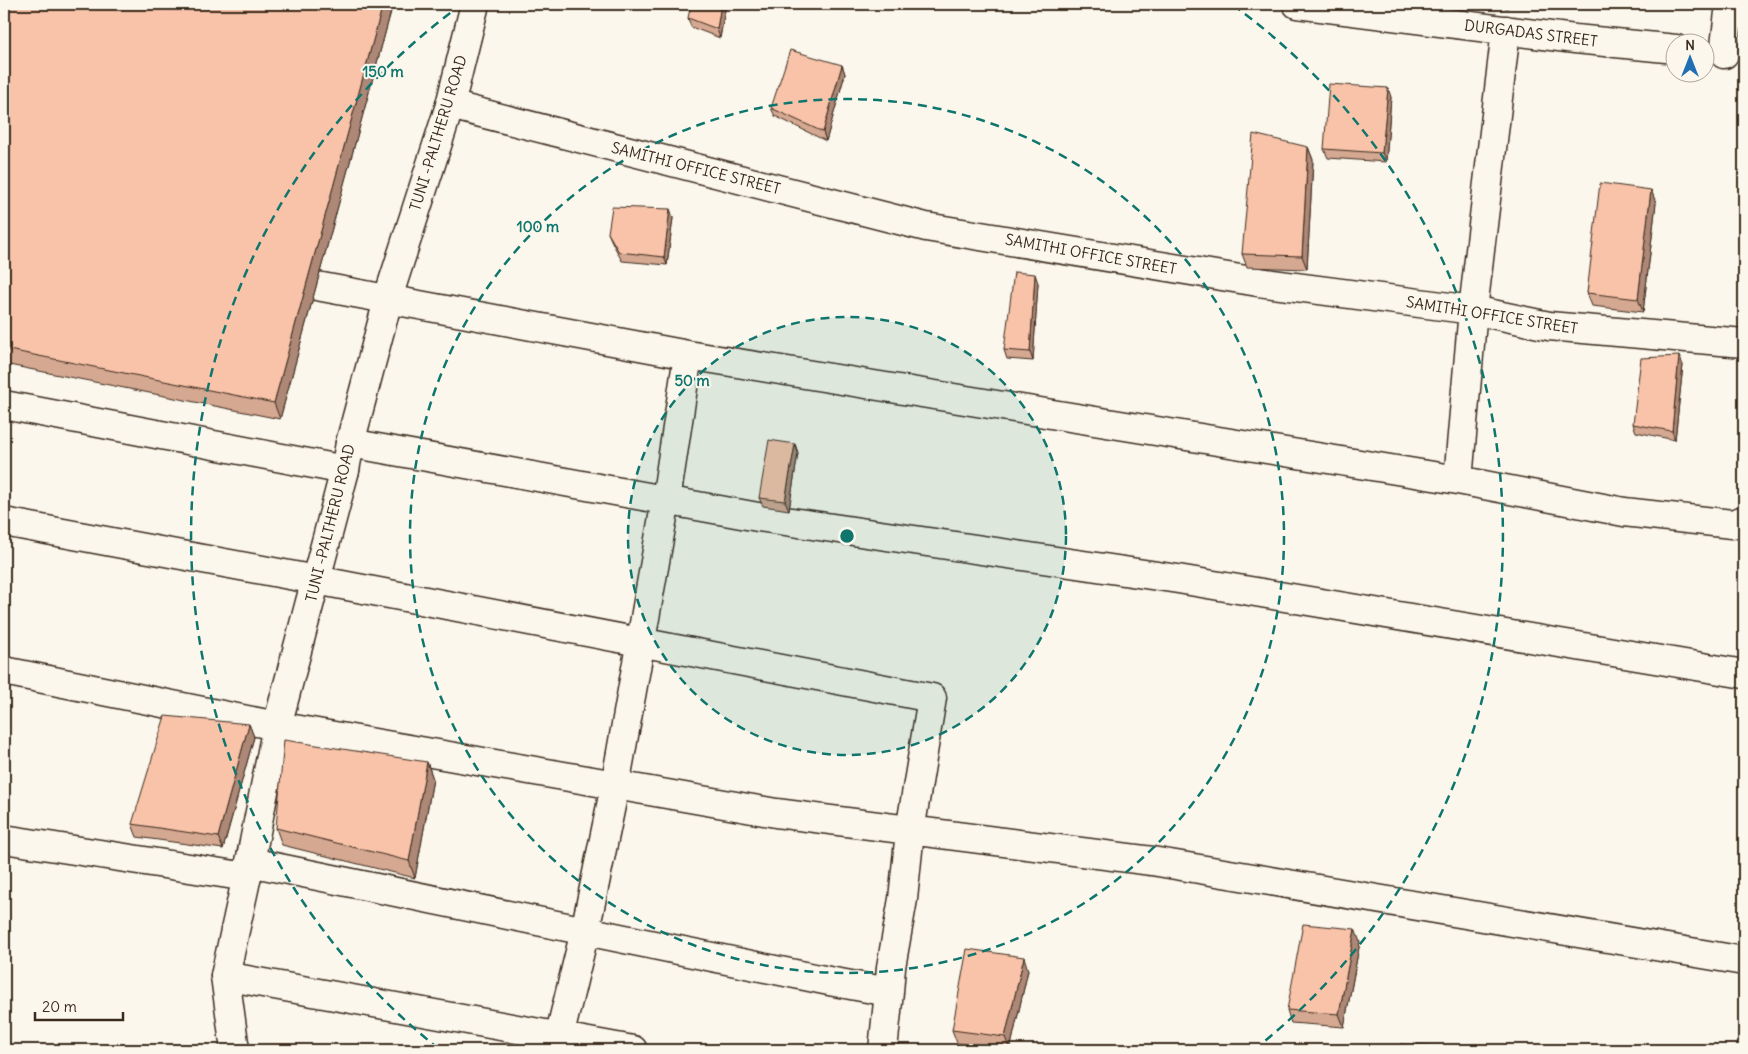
<svg xmlns="http://www.w3.org/2000/svg" width="1748" height="1054" font-family="Delius,sans-serif">
  <style>
    .lines { fill: none; stroke-linecap: round; stroke-linejoin: round }
    .street-casing { stroke: #3b2a1e; stroke-width: 31 }
    .secondary-casing { stroke: #3b2a1e; stroke-width: 31 }
    .street { stroke: #fbf7ec; stroke-width: 28 }
    .secondary { stroke: #fbf7ec; stroke-width: 28 }
    .wall { fill: #d5a891; stroke: #3b2a1e }
    .shaded-wall { fill: #ae8876; stroke: #3b2a1e }
    .building { fill: #f8c3a9; stroke: #3b2a1e }
    .ring { fill: none; stroke: #0f766e; stroke-width: 2.5; stroke-dasharray: 9 6 }
    .labels { text-anchor: middle; dominant-baseline: central; stroke-width: 4; stroke-linejoin: round; paint-order: stroke }
    .street-label { font-size: 15px; fill: #3b2a1e; stroke: #fbf7ec }
    .centre { fill: #0f766e; stroke: #fbf7ec; stroke-width: 2.5 }
    .ring-label { font-size: 15px; text-anchor: middle; font-weight: bold; fill: #0f766e; stroke: #fbf7ec; stroke-width: 4; stroke-linejoin: round; paint-order: stroke }
  </style>
  <rect width="100%" height="100%" fill="#fbf7ec"/>
  <filter id="ink" filterUnits="userSpaceOnUse"><feTurbulence type="fractalNoise" baseFrequency=".02" numOctaves="2"/><feDisplacementMap in="SourceGraphic" scale="10" xChannelSelector="R" yChannelSelector="G"/><feConvolveMatrix kernelMatrix="1 2 1 2 8 2 1 2 1" color-interpolation-filters="sRGB"/></filter>
  <g filter="url(#ink)">
    <g class="lines">
      <defs>
        <path id="street" d="M1297 4 1575 39 1676 49
          M1724 54 1730 4
          M450 105 926 227 1258 282 1473 310 1549 326 1744 343
          M279 279 688 355 1458 480 1473 310 1506 30
          M4 405 345 470
          M350 443 758 517 1178 579 1744 674
          M1458 480 1624 512 1732 524 1744 520
          M4 522 316 580 932 698 910 831 903 899 891 967 889 992 829 981 250 862
          M4 671 277 726 776 813 1152 861 1744 961
          M4 839 247 877
          M225 976 633 1050
          M556 1050 585 931 615 786 666 500 688 355
          M883 1050 889 992"/>
        <path id="secondary" d="M235 1050 225 976 250 862 277 726 345 470 350 443 392 285 450 105 475 4"/>
      </defs>
      <use href="#street" class="street-casing"/>
      <use href="#secondary" class="secondary-casing"/>
      <use href="#street" class="street"/>
      <use href="#secondary" class="secondary"/>
    </g>
    <path class="wall" d="M4 4H393L280 419 4 364Z
      M726 4 720 38 691 27 688 18Z
      M1489 4H1509L1508 8Z
      M842 65 845 74 826 141 775 116 771 108Z
      M1391 97 1386 162 1328 158 1324 149Z
      M1308 147 1313 160 1307 269 1247 267 1242 254Z
      M1651 190 1656 203 1643 312 1592 306 1587 293Z
      M670 209 673 218 667 265 622 261 612 242 608 233Z
      M1038 283 1033 361 1007 359 1004 350Z
      M1683 365 1675 440 1636 432 1633 424Z
      M795 444 798 453 789 510 763 506 759 498Z
      M249 724 254 737 223 849 137 837 132 824Z
      M427 762 433 779 415 878 282 845 276 828Z
      M1360 942 1344 1027 1291 1023 1287 1010Z
      M1028 970 1010 1050 957 1043 952 1030Z"/>
    <path class="shaded-wall" d="M383 4H393L280 419 274 403Z
      M721 4H726L720 38 717 29Z
      M842 65 845 74 826 141 823 132Z
      M1388 88 1391 97 1386 162 1382 153Z
      M1308 147 1313 160 1307 269 1302 256Z
      M1651 190 1656 203 1643 312 1638 299Z
      M670 209 673 218 667 265 664 257Z
      M1035 274 1038 283 1033 361 1030 352Z
      M1679 356 1683 365 1675 440 1672 431Z
      M795 444 798 453 789 510 785 501Z
      M249 724 254 737 223 849 218 837Z
      M427 762 433 779 415 878 409 861Z
      M1355 929 1360 942 1344 1027 1339 1014Z
      M1024 957 1028 970 1010 1050 1005 1037Z"/>
    <path class="building" d="M4 4H383L274 403 4 349Z
      M691 4H721L717 29 688 18Z
      M790 50 842 65 823 132 771 108Z
      M1329 84 1388 88 1382 153 1324 149Z
      M1253 134 1308 147 1302 256 1242 254Z
      M1600 183 1651 190 1638 299 1587 293Z
      M612 207 670 209 664 257 619 252 608 233Z
      M1014 272 1035 274 1030 352 1004 350Z
      M1679 356 1672 431 1633 424 1641 358Z
      M769 440 795 444 785 501 759 498Z
      M165 716 249 724 218 837 132 824Z
      M284 740 427 762 409 861 276 828Z
      M1303 924 1355 929 1339 1014 1287 1010Z
      M967 949 1024 957 1005 1037 952 1030Z
      M1400 1044 1449 1046 1448 1050H1399Z"/>
  </g>
  <circle cx="847" cy="536" r="219" fill="#0f766e" fill-opacity=".12"/>
  <g class="ring">
    <circle cx="847" cy="536" r="219"/>
    <circle cx="847" cy="536" r="437"/>
    <path d="M439 1049A656 656 0 0 1 461 5M1233 5A656 656 0 0 1 1255 1049"/>
  </g>
  <g class="labels">
    <g class="street-label">
      <text transform="translate(1531 33) rotate(7)">DURGADAS STREET</text>
      <text transform="translate(438 133) rotate(-73)">TUNI -PALTHERU ROAD</text>
      <text transform="translate(696 168) rotate(14)">SAMITHI OFFICE STREET</text>
      <text transform="translate(1091 254) rotate(10)">SAMITHI OFFICE STREET</text>
      <text transform="translate(1492 315) rotate(9)">SAMITHI OFFICE STREET</text>
      <text transform="translate(330 523) rotate(-76)">TUNI -PALTHERU ROAD</text>
    </g>
  </g>
  <circle cx="847" cy="536" r="8" class="centre"/>
  <g class="ring-label">
    <text x="383" y="77">150 m</text>
    <text x="538" y="232">100 m</text>
    <text x="692" y="386">50 m</text>
  </g>
  <rect width="1748" height="1054" fill="none" stroke="#fbf7ec" stroke-width="20"/>
  <rect x="10" y="10" width="1728" height="1034" fill="none" stroke="#3b2a1e" stroke-width="2" filter="url(#ink)"/>
  <g transform="translate(1690 58)"><circle r="24" fill="#fbf7ec" stroke="#aea59a"/>
  <path d="M0-4L9 19L0 12L-9 19Z" fill="#1f6fb2"/>
  <text y="-8" font-size="14" font-weight="bold" text-anchor="middle" fill="#3b2a1e">N</text>
  </g>
  <path d="M35 1012v8h88v-8" fill="none" stroke="#3b2a1e" stroke-width="2.5"/>
  <text x="42" y="1012" font-size="15" fill="#3b2a1e" stroke="#fbf7ec" stroke-width="4" paint-order="stroke">20 m</text>
</svg>
